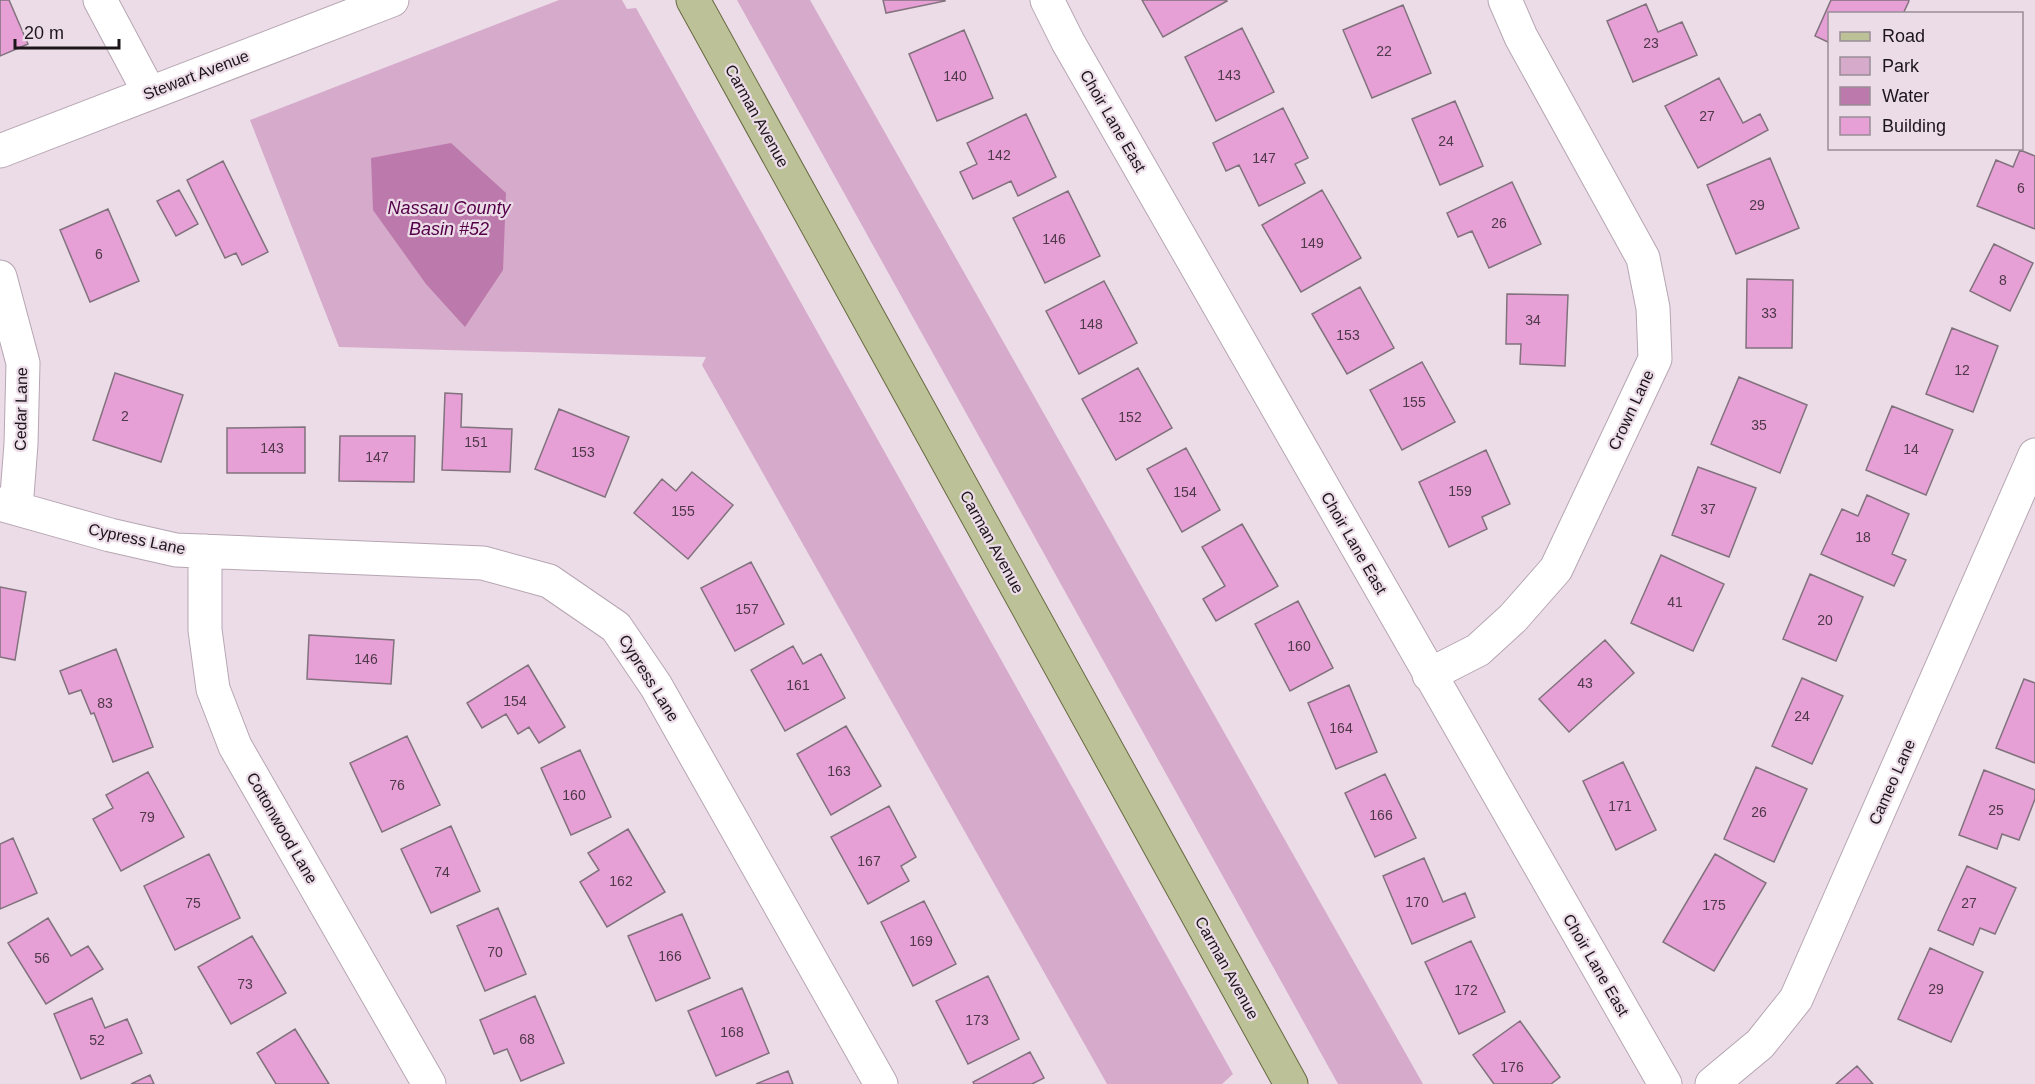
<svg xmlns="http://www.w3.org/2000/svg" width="2035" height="1084" font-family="Arial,sans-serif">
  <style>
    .green { fill: #d5aaca }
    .water { fill: #bc79ac }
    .building { fill: #e6a0d5; stroke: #81727d; stroke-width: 1.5 }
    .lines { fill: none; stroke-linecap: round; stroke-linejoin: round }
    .minor-casing { stroke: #b6a6b2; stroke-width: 35 }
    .major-casing { stroke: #676a40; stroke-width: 35 }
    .minor { stroke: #fff; stroke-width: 33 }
    .major { stroke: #bcc198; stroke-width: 33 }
    .labels { text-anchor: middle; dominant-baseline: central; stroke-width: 4.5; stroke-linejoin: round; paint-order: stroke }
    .number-label { font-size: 14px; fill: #4e384a }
    .street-label { font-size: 16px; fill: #1c161b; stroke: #ecdce8 }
    .water-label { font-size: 18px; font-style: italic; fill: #540048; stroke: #ecdce8 }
  </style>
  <rect width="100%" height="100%" fill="#ecdce8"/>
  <path class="green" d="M559 0H622L627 9 636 8 1233 1074 1222 1084H1107L702 365 706 357 339 347 250 120Z
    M737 0H810L1423 1084H1338Z"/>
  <path class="water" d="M451 143 506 193 503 270 465 327 426 284 373 210 371 158Z"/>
  <path class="building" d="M0 0H9L28 44 0 56Z
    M883 0H945V1L886 13Z
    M1142 0H1226L1227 1 1163 37Z
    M1831 0H1908L1909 1 1903 14H1830V43L1815 36Z
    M1646 4 1658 32 1682 22 1697 55 1633 82 1607 21Z
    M1403 5 1431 73 1372 98 1343 30Z
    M1242 28 1274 92 1216 121 1185 57Z
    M964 30 993 98 937 121 909 54Z
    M1719 78 1743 123 1760 114 1768 130 1698 168 1665 106Z
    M1455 101 1483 166 1440 185 1412 119Z
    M1283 108 1308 158 1295 164 1305 183 1259 206 1239 165 1226 171 1213 143Z
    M1026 114 1056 177 1018 196 1011 181 973 199 960 172 977 164 967 143Z
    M2020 150 2035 156V229L1977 206 1996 160 2013 167Z
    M1770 158 1799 228 1736 254 1707 185Z
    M223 161 268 252 242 265 236 253 225 258 187 180Z
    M1512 182 1541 244 1489 268 1472 231 1458 237 1447 213Z
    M179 190 198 224 176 236 157 201Z
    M1322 190 1361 258 1301 292 1262 225Z
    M1068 191 1100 256 1045 283 1013 218Z
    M108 209 139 281 90 302 60 230Z
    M1994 244 2033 263 2010 311 1970 291Z
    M1747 279 1793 280 1792 348H1746Z
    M1104 281 1137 343 1079 374 1046 311Z
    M1360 287 1394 348 1347 374 1312 314Z
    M1507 294 1568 295 1565 366 1520 364 1521 344H1506Z
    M1952 328 1998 346 1973 412 1926 394Z
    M1422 362 1455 422 1402 450 1370 390Z
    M1138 368 1172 428 1116 460 1082 399Z
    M115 373 183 395 161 462 93 440Z
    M1739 377 1807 405 1780 473 1711 444Z
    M445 393 462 394 461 427 512 429 510 472 442 470Z
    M1892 406 1953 430 1926 495 1866 470Z
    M559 409 629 437 605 497 535 469Z
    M305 427V473H227V428Z
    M340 436H415L414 482 339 481Z
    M1186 448 1220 510 1182 532 1147 469Z
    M1486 450 1510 504 1482 517 1487 529 1449 547 1419 482Z
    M1698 467 1756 488 1729 557 1672 535Z
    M692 472 733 505 688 559 634 513 662 479 676 491Z
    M1867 495 1909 514 1892 554 1906 560 1894 586 1821 554 1842 509 1858 516Z
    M1242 524 1278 586 1216 621 1203 599 1225 586 1202 547Z
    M1661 555 1724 584 1693 651 1631 623Z
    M751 562 784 624 735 651 701 588Z
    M1810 574 1863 597 1836 661 1783 639Z
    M0 587 26 592 15 660 0 657Z
    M1298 601 1333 668 1290 691 1255 624Z
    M309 635 394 640 391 684 307 679Z
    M1605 640 1634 673 1569 732 1539 699Z
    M793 646 803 664 821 654 845 698 785 731 751 670Z
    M116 649 153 747 113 762 94 713 91 714 81 690 69 694 60 671Z
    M528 665 565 727 539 743 529 727 518 734 506 714 482 728 467 703Z
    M1802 678 1843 696 1812 764 1772 746Z
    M2024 679 2035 683V763L1996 748Z
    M1349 685 1377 752 1336 769 1308 703Z
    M846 726 881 786 831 815 797 754Z
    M407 736 440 805 382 832 350 763Z
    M580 750 611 817 571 835 541 768Z
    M1623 762 1656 830 1616 850 1583 781Z
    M1756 767 1807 789 1774 862 1724 839Z
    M1984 770 2035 790V799L2019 840 2002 834 1997 849 1959 835Z
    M148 772 184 837 121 871 93 819 113 808 106 795Z
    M1385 774 1416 838 1375 857 1345 793Z
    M889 806 916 857 901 866 909 881 868 904 831 837Z
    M451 826 480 891 431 913 401 849Z
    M628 829 665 892 607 927 580 882 599 870 588 853Z
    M13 838 37 893 0 909V844Z
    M209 854 240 918 175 950 144 886Z
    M1715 854 1766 883 1714 971 1663 942Z
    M1424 858 1443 902 1465 893 1475 917 1412 944 1383 876Z
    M1967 866 2016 888 1995 934 1980 928 1973 945 1938 930Z
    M924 901 956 964 913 986 881 922Z
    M498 908 526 974 485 991 457 926Z
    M682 914 710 978 656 1001 628 936Z
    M48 918 71 956 88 946 103 969 46 1004 8 943Z
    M252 936 286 993 231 1024 198 967Z
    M1471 941 1505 1012 1459 1034 1425 962Z
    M1930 948 1983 972 1951 1042 1898 1019Z
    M988 976 1019 1039 968 1064 936 1001Z
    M742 988 769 1053 716 1076 688 1011Z
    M535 996 564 1063 521 1081 507 1049 494 1054 480 1020Z
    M92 998 105 1028 127 1019 142 1053 81 1079 54 1014Z
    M1520 1021 1560 1077 1551 1084H1494L1473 1055Z
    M295 1029 329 1084H276L257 1053Z
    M1030 1052 1044 1078 1032 1084H974L973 1082Z
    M1857 1066 1873 1084H1836Z
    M788 1071 793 1084H756Z
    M150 1075 154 1084H131Z"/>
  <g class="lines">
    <defs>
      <path id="minor" d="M100 0 149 92
        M1047 0 1068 42 1665 1084
        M0 151 392 0
        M0 277 23 363 21 444 16 508
        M0 504 110 535 176 550 483 563 549 581 616 627 656 686 881 1084
        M205 551V630L213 689 235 746 429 1084
        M1429 675 1478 650 1513 618 1556 569 1655 359 1653 308 1643 258 1521 37 1505 0
        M1712 1084 1760 1044 1796 999 2035 455"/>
      <path id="major" d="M693 0 1291 1084"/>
    </defs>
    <use href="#minor" class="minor-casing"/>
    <use href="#major" class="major-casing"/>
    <use href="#minor" class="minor"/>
    <use href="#major" class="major"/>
  </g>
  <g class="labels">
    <g class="number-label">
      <text x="1651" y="43">23</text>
      <text x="1384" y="51">22</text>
      <text x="1229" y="75">143</text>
      <text x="955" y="76">140</text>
      <text x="1707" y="116">27</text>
      <text x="1446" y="141">24</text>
      <text x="999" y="155">142</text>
      <text x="1264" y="158">147</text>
      <text x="2021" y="188">6</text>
      <text x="1757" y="205">29</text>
      <text x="1499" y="223">26</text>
      <text x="1054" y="239">146</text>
      <text x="1312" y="243">149</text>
      <text x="99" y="254">6</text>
      <text x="2003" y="280">8</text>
      <text x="1769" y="313">33</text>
      <text x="1533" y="320">34</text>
      <text x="1091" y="324">148</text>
      <text x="1348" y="335">153</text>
      <text x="1962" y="370">12</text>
      <text x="1414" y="402">155</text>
      <text x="125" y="416">2</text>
      <text x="1130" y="417">152</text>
      <text x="1759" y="425">35</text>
      <text x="476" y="442">151</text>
      <text x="272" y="448">143</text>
      <text x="1911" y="449">14</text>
      <text x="583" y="452">153</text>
      <text x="377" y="457">147</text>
      <text x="1460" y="491">159</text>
      <text x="1185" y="492">154</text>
      <text x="1708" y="509">37</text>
      <text x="683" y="511">155</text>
      <text x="1863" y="537">18</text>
      <text x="1675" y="602">41</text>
      <text x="747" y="609">157</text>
      <text x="1825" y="620">20</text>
      <text x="1299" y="646">160</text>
      <text x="366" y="659">146</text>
      <text x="1585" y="683">43</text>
      <text x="798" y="685">161</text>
      <text x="515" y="701">154</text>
      <text x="105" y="703">83</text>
      <text x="1802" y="716">24</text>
      <text x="1341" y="728">164</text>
      <text x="839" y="771">163</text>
      <text x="397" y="785">76</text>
      <text x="574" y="795">160</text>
      <text x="1620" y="806">171</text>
      <text x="1996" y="810">25</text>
      <text x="1759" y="812">26</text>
      <text x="1381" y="815">166</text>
      <text x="147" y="817">79</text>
      <text x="869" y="861">167</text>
      <text x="442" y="872">74</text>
      <text x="621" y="881">162</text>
      <text x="1417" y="902">170</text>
      <text x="193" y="903">75</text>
      <text x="1969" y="903">27</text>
      <text x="1714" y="905">175</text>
      <text x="921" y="941">169</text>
      <text x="495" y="952">70</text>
      <text x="670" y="956">166</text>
      <text x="42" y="958">56</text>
      <text x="245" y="984">73</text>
      <text x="1936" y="989">29</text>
      <text x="1466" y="990">172</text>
      <text x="977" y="1020">173</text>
      <text x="732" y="1032">168</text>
      <text x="527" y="1039">68</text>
      <text x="97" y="1040">52</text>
      <text x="1512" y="1067">176</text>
    </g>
    <g class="street-label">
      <text transform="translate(196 75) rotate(-21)">Stewart Avenue</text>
      <text transform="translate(757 116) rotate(61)">Carman Avenue</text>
      <text transform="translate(1113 121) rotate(60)">Choir Lane East</text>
      <text transform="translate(21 409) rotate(-89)">Cedar Lane</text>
      <text transform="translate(1631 410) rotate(-65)">Crown Lane</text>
      <text transform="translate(137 539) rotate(12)">Cypress Lane</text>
      <text transform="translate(992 542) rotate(61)">Carman Avenue</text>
      <text transform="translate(1354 543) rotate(60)">Choir Lane East</text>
      <text transform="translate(649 678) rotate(58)">Cypress Lane</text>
      <text transform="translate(1892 782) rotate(-66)">Cameo Lane</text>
      <text transform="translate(282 828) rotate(60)">Cottonwood Lane</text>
      <text transform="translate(1596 965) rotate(60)">Choir Lane East</text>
      <text transform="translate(1227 968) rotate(61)">Carman Avenue</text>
    </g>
    <g class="water-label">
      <text x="449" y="208">Nassau County<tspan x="449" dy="21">Basin #52</tspan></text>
    </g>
  </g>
  <rect x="1828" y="12" width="195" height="138" fill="#ecdce8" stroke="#998d96" stroke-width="1.5"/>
  <rect x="1840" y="32" width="30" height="9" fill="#bcc198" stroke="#998d96" stroke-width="1.5"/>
  <text x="1882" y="42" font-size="18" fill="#1c161b">Road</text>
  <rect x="1840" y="57" width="30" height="18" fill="#d5aaca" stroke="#998d96" stroke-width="1.5"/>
  <text x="1882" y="72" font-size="18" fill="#1c161b">Park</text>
  <rect x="1840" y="87" width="30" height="18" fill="#bc79ac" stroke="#998d96" stroke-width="1.5"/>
  <text x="1882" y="102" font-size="18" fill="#1c161b">Water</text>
  <rect x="1840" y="117" width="30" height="18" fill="#e6a0d5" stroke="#998d96" stroke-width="1.5"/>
  <text x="1882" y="132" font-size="18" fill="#1c161b">Building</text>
  <path d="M15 39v9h104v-9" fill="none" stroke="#1c161b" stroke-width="3"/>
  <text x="24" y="39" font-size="18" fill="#1c161b" stroke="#ecdce8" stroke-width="4.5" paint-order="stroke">20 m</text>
</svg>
